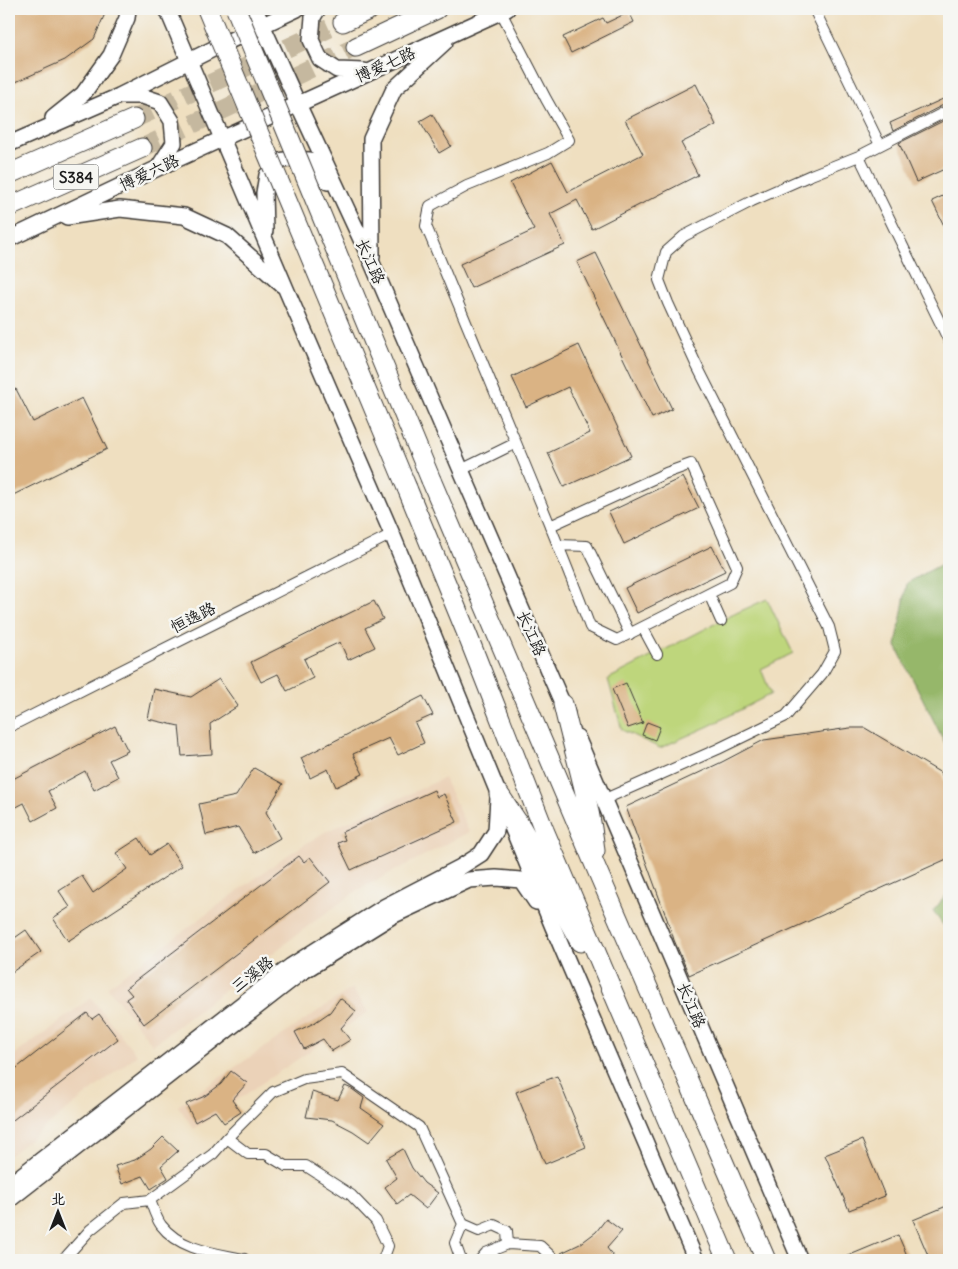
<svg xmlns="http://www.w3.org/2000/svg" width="958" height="1269" font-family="Delius,'LXGW WenKai TC',sans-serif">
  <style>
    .built { fill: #ebd2b8 }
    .green { fill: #bed67b; stroke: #6d794c }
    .forest { fill: #96b76b; stroke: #596a44 }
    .building { fill: #dab384 }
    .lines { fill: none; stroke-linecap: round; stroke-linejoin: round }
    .highway-tunnel { stroke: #c5b89f; stroke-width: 19; stroke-dasharray: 19 9; stroke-linecap: butt }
    .street-casing { stroke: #3c3935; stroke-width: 12 }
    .secondary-casing { stroke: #3c3935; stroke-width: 18 }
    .highway-casing { stroke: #3c3935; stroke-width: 21 }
    .street { stroke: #fff; stroke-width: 10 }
    .secondary { stroke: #fff; stroke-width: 15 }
    .highway { stroke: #fff; stroke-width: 19 }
    .highway-bridge-casing { stroke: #3c3935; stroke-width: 21; stroke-linecap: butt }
    .highway-bridge { stroke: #fff; stroke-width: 19 }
    .labels { text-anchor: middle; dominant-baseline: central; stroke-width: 5; stroke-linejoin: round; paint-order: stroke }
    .shield { fill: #f6f6f2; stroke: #5d5d5c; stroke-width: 1 }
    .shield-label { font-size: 15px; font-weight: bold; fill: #1c1c1c }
    .street-label { font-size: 16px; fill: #1c1c1c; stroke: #f6f6f2 }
  </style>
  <rect width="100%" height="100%" fill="#f6f6f2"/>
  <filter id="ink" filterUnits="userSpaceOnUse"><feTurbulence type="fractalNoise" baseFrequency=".02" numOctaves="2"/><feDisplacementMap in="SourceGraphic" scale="10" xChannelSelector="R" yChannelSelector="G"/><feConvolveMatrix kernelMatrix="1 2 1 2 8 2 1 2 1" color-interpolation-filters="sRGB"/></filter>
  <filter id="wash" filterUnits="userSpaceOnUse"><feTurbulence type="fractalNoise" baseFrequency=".0096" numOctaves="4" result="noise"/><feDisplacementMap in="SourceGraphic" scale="20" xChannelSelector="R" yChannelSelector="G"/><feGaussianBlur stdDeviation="1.12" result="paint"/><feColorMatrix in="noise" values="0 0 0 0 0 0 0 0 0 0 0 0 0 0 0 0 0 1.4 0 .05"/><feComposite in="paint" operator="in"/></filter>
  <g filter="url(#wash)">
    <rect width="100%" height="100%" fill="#efdfc0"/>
    <path class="built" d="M444 778 469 832 358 890 308 926 153 1045 107 987 283 858 323 833Z
      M352 988 368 1012 194 1129 178 1106Z
      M91 998 137 1055 9 1156V1059Z"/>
    <path class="green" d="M767 599 793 653 761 669 771 694 709 726 660 748 622 730 608 679 734 614Z"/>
    <path class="forest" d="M949 560V751L896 646 907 583Z
      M949 892V933L933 911Z"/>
    <g id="blocks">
      <path class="building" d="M9 9H107L94 39 65 60 9 85Z
        M629 12 634 22 571 53 563 37 603 18 606 23Z
        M696 84 716 125 681 143 698 175 592 229 577 200 550 214 565 245 471 288 460 264 534 230 510 183 552 161 568 192 643 154 625 120Z
        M943 99 945 104 893 131 890 123Z
        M432 114 451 146 439 153 420 121Z
        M949 118V122L944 125 949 136V167L916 182 899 143Z
        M949 193V236L932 201Z
        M596 253 672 409 652 418 577 262Z
        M579 345 631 456 564 487 548 453 590 433 568 387 526 407 512 377Z
        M16 389 33 422 82 398 107 449 9 497V392Z
        M683 477 699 508 624 544 609 512Z
        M712 546 725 571 637 613 625 588Z
        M374 601 383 619 365 628 375 647 348 660 340 642 304 659 313 678 287 691 278 674 261 682 251 662Z
        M219 679 238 706 210 724 212 754 182 756 179 726 148 719 154 689 191 697Z
        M626 683 643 723 628 728 612 689Z
        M423 696 433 715 415 723 424 743 398 755 389 738 353 754 363 774 336 787 328 769 310 778 301 758Z
        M647 722 660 727 655 740 642 735Z
        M115 726 128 751 109 760 118 777 94 790 85 771 48 791 57 808 33 821 24 803 9 811V781Z
        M850 728H865L941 773 949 790V858L689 975 674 940 671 930 626 807 722 762 764 740Z
        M254 768 283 784 266 812 280 838 254 853 238 827 206 835 199 804 236 796Z
        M434 790 437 797 444 794 457 822 351 870 338 843 345 840 342 832Z
        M139 838 150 855 167 844 182 866 68 941 53 918 70 907 59 891 82 876 93 893 127 869 116 853Z
        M299 856 304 862 310 857 330 882 144 1024 126 999 132 995 126 988Z
        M26 930 41 952 9 974V942Z
        M340 998 356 1011 341 1028 350 1040 332 1051 323 1039 304 1049 295 1032 314 1023 330 1012Z
        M87 1013 92 1019 99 1014 118 1039 9 1123V1074Z
        M231 1071 247 1083 232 1100 241 1112 224 1123 215 1111 195 1122 186 1104 205 1096 221 1084Z
        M557 1076 586 1147 545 1164 516 1092Z
        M345 1086 352 1089 364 1098 361 1108 384 1124 369 1142 353 1131 332 1120 306 1117 312 1092 338 1100Z
        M163 1137 178 1151 161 1166 168 1178 151 1189 143 1176 122 1184 115 1166 135 1160 151 1149Z
        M862 1140 885 1196 849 1210 825 1155Z
        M403 1149 412 1168 424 1183 438 1193 426 1209 409 1195 397 1204 385 1187 397 1178 386 1159Z
        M949 1205V1260H930L913 1220Z
        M606 1219 622 1231 607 1248 616 1260H565L561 1253 580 1244 596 1232Z
        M898 1235 909 1260H838Z"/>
    </g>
  </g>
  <g filter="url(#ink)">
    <use href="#blocks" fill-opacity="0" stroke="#3c3935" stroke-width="1"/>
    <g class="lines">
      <path class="highway-tunnel" d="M134 119 343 22
        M142 148 356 47"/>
      <defs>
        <path id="street" d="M814 9 880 145
          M949 110 859 156 949 341
          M516 443C541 504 567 565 590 627L617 640 730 583 737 567 691 464 666 473 550 526
          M461 470 516 443 426 226 430 206 467 186 548 153 569 140 546 99 501 12
          M558 545 587 546 630 634
          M709 594 721 621
          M643 628 657 654
          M9 727 392 534
          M605 799 718 749 786 716 822 674 835 651 829 627 696 364 668 303 659 280 666 252 684 236 752 201 811 175 859 156
          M227 1138 248 1154H266L286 1166H306L351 1195 376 1221 388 1246 383 1260
          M150 1200C153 1208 156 1218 161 1225 180 1250 215 1253 244 1259L245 1260
          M463 1224 479 1231 494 1225 507 1231 508 1244
          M63 1260 90 1230 124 1203 150 1200 213 1154 227 1138 273 1092 304 1079 342 1074 419 1127 463 1224 455 1243 461 1260
          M480 1260 486 1253 508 1244 540 1246 555 1260"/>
        <path id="secondary" d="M167 9 286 289 392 534 553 927 696 1260
          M255 9 298 104 372 263 461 470 567 714
          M318 9 313 17 311 40 320 59 337 70 364 71
          M121 96H142L160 102 172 121 174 143 158 168
          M53 118 83 94 111 55 127 18 128 9
          M9 144 119 96 227 42 297 9
          M67 217 120 209 184 216 227 236 282 285
          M265 231 264 193 267 175 279 161 289 159 310 160 328 182
          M9 239 158 168 507 9
          M372 256 371 139 394 89 445 42
          M577 737 800 1260
          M9 1185 291 966 384 907 459 868 481 854 496 831 498 798
          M9 1200 299 974 392 916 469 880 496 878 521 880 536 902"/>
        <path id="highway" d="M343 22 371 9
          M356 47 437 9
          M9 174 134 119
          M9 207 142 148
          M431 480 597 870 766 1260
          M407 488 467 634 544 830 727 1260
          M563 704C574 753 590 801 595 851
          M499 794 521 827 548 875 563 911 580 942"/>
      </defs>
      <use href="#street" class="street-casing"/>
      <use href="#secondary" class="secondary-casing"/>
      <use href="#highway" class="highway-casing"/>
      <use href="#street" class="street"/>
      <use href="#secondary" class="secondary"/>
      <use href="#highway" class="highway"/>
      <defs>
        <path id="highway-bridge" d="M207 9 407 488
          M236 9 431 480"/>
      </defs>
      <use href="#highway-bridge" class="highway-bridge-casing"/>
      <use href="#highway-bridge" class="highway-bridge"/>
    </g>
  </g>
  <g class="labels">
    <rect class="shield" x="53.5" y="164.5" width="45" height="25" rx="4"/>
    <g class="shield-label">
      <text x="76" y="177">S384</text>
    </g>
    <g class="street-label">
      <text transform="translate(385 64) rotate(-24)">博爱七路</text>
      <text transform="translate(149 172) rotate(-25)">博爱六路</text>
      <text transform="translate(371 261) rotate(66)">长江路</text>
      <text transform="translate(193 617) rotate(-27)">恒逸路</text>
      <text transform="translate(532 633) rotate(66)">长江路</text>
      <text transform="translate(252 974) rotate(-38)">三溪路</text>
      <text transform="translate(692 1005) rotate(67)">长江路</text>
    </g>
  </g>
  <rect width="958" height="1269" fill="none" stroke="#f6f6f2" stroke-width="30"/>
  <g transform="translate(58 1212)" stroke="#f6f6f2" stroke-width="4" paint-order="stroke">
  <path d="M0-4L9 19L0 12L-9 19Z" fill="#1c1c1c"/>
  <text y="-8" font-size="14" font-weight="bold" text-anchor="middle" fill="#1c1c1c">北</text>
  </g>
</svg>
